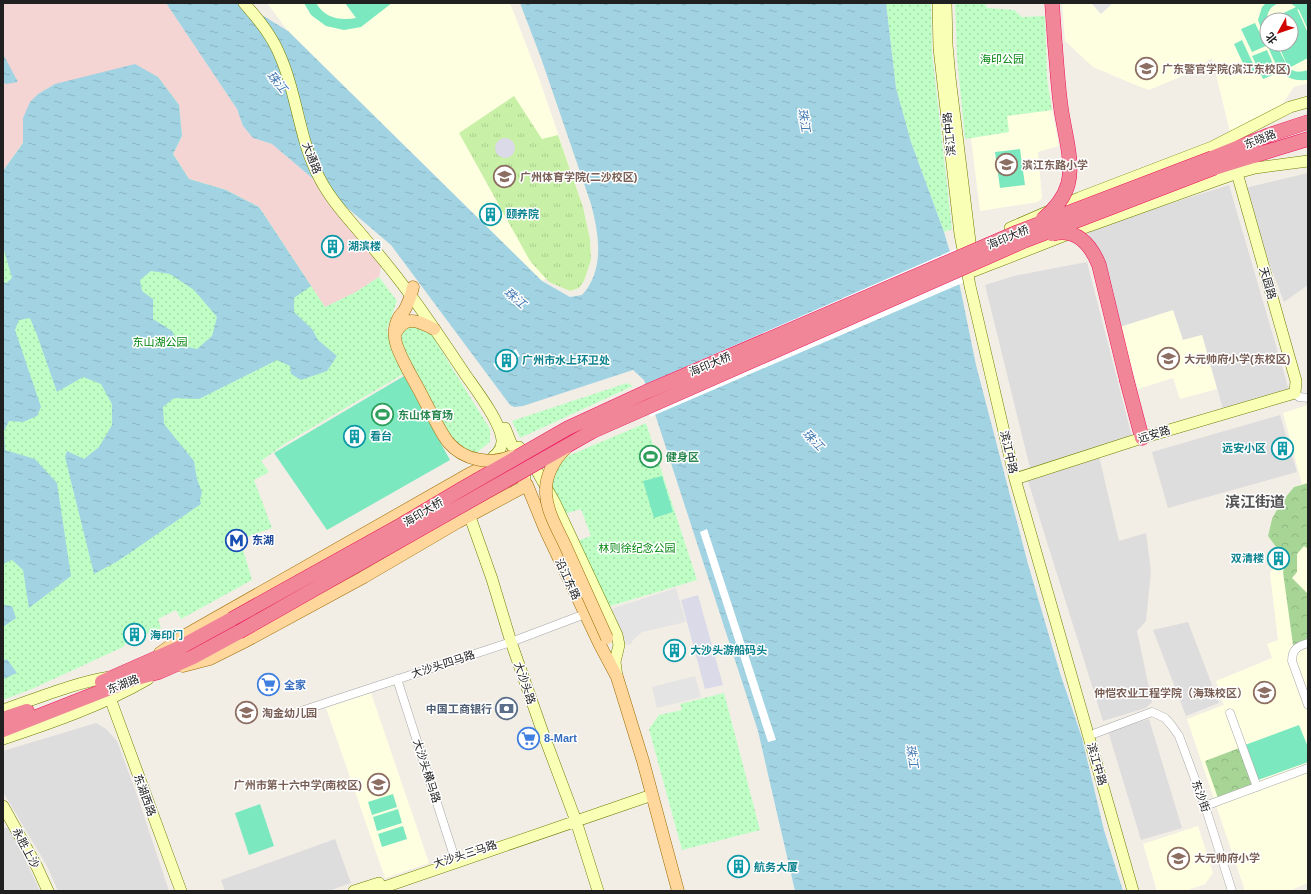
<svg xmlns="http://www.w3.org/2000/svg" width="1311" height="894" font-family="Helvetica,'Noto Sans SC',sans-serif">
  <style>
    .residential { fill: #dedddd }
    .commercial { fill: #f4d5d4 }
    .education { fill: #feffe1; fill-rule: evenodd }
    .grass { fill: url(#grass-tufts) }
    .forest { fill: url(#forest-crowns) }
    .park { fill: url(#park-dots) }
    .pitch { fill: #7ce8c0 }
    .parking { fill: #e4e4e4 }
    .plaza { fill: #dadae8 }
    .water { fill: url(#water-ripples); fill-rule: evenodd }
    .pier { fill: #fff }
    .lines { fill: none; stroke-linecap: round; stroke-linejoin: round }
    .street-casing { stroke: #a7a7a7; stroke-width: 9 }
    .secondary-casing { stroke: #6e7e00; stroke-width: 12 }
    .primary-casing { stroke: #9c6b00; stroke-width: 13 }
    .highway-casing { stroke: #ed155b; stroke-width: 15 }
    .street { stroke: #fff; stroke-width: 8 }
    .secondary { stroke: #faffb6; stroke-width: 11 }
    .primary { stroke: #ffd79d; stroke-width: 12 }
    .highway { stroke: #f08698; stroke-width: 14 }
    .primary-bridge-casing { stroke: #9c6b00; stroke-width: 13; stroke-linecap: butt }
    .highway-bridge-casing { stroke: #ed155b; stroke-width: 15; stroke-linecap: butt }
    .primary-bridge { stroke: #ffd79d; stroke-width: 12 }
    .highway-bridge { stroke: #f08698; stroke-width: 14 }
    .labels { text-anchor: middle; dominant-baseline: central; stroke-width: 3; stroke-linejoin: round; paint-order: stroke }
    .park-label { font-size: 11px; fill: #02860f; stroke: #fff }
    .education-label { font-size: 11px; font-weight: bold; fill: #785e54; stroke: #fff; text-anchor: start }
    .street-label { font-size: 11px; fill: #202020; stroke: #fff }
    .culture-label { font-size: 11px; font-weight: bold; fill: #0d838f; stroke: #fff; text-anchor: start }
    .leisure-label { font-size: 11px; font-weight: bold; fill: #27864d; stroke: #fff; text-anchor: start }
    .transit-label { font-size: 11px; font-weight: bold; fill: #164399; stroke: #fff; text-anchor: start }
    .shop-label { font-size: 11px; font-weight: bold; fill: #366cbe; stroke: #fff; text-anchor: start }
    .service-label { font-size: 11px; font-weight: bold; fill: #4e5e75; stroke: #fff; text-anchor: end }
    .water-label { font-size: 12px; font-style: italic; fill: #4077b2; stroke: #fff }
    .district-label { font-size: 15px; font-weight: bold; fill: #535353; stroke: #fff }
  </style>
  <defs>
    <pattern id="grass-tufts" width="24" height="20" patternUnits="userSpaceOnUse"><rect width="24" height="20" fill="#c9f0a7"/><path d="M3 7l-1-3M5 7V3M7 7l1-3M15 17l-1-3M17 17v-4M19 17l1-3" fill="none" stroke="#acce8f"/></pattern>
    <pattern id="forest-crowns" width="20" height="18" patternUnits="userSpaceOnUse"><rect width="20" height="18" fill="#a7d596"/><path d="M2 6a3 3 0 1 1 6 0M12 15a3 3 0 1 1 6 0" fill="none" stroke="#8fb781"/></pattern>
    <pattern id="park-dots" width="8" height="8" patternUnits="userSpaceOnUse"><rect width="8" height="8" fill="#bfffc6"/><path d="M2 2h.1M6 6h.1" fill="none" stroke="#a4daaa" stroke-width="1.8" stroke-linecap="round"/></pattern>
    <pattern id="water-ripples" width="26" height="14" patternUnits="userSpaceOnUse"><rect width="26" height="14" fill="#a2d3e3"/><path d="M2 4q2-2 4 0t4 0M15 11q2-2 4 0t4 0" fill="none" stroke="#8bb5c2"/></pattern>
  </defs>
  <rect width="100%" height="100%" fill="#f2eee6"/>
  <path class="residential" d="M1308 173V285L1284 302 1241 189Z
    M1229 185 1289 390 1223 409 1202 335 1183 340 1120 327 1102 270 1087 230Z
    M1087 262 1132 437 1030 468 985 285 1014 276Z
    M1280 415 1297 472 1168 508 1152 452Z
    M1099 456 1119 541 1146 533 1151 571 1146 621 1137 631 1152 702 1146 708 1103 721 1027 478Z
    M1188 622 1219 703 1186 716 1153 630Z
    M1149 719 1182 828 1141 840 1108 731Z
    M96 723 106 729 117 741 137 795 169 891H58L47 866 3 792V751Z
    M10 827 40 891H3V828Z
    M335 839 351 883 328 891H225L221 880Z"/>
  <path class="commercial" d="M3 3H166L237 109 243 126 253 138 272 144 312 178 336 210 384 265 381 267 379 277 356 292 325 308 259 207 226 190 189 179 173 154 182 136 55 84 38 94 23 118V143L3 171Z"/>
  <path class="education" d="M267 3H510L539 78 583 207 590 239 591 260 584 281 579 288 570 291 549 282 546 278 542 281 288 31Z
    M1062 3H1308V83L1294 87 1279 109 1230 132 1212 58 1192 72 1149 90 1138 86 1093 67 1065 41ZM1267 20H1291V44H1267Z
    M1052 110 1059 146 1038 152 1042 198 1038 202 980 211 971 138 1009 132 1006 116Z
    M1173 310 1183 340 1202 335 1217 389 1180 399 1173 378 1138 389 1120 327Z
    M1308 405V883L1289 891H1245L1187 719 1224 705 1216 681 1272 658 1267 644 1278 640 1270 574 1279 551 1268 536 1272 519 1280 504 1294 487 1302 484 1283 413Z
    M371 693 429 863 385 878 326 708Z
    M1198 826 1213 873 1205 884 1185 891H1157L1143 844Z"/>
  <path class="grass" d="M514 96 542 139 558 135 583 207 590 239 591 260 584 281 579 288 570 291 549 282 530 261 459 133Z"/>
  <path class="forest" d="M1308 483V549L1304 546 1297 554V572L1292 578 1308 594V640L1293 645 1283 572 1288 555 1279 551 1268 536 1272 519 1280 504 1294 487Z
    M1242 747 1257 787 1219 801 1205 761Z"/>
  <path class="park" d="M886 3H931L932 53 952 229 944 232 911 142 896 88Z
    M955 3H985L987 8 1014 10 1022 17 1045 16 1047 79 1052 110 1007 116 1009 132 965 139 957 57Z
    M158 77 179 105 182 136 173 154 189 179 226 190 259 207 325 307 356 292 379 277 397 301 387 329 391 346 405 373 286 443 261 461 269 472 254 480 272 528 240 539 252 580 181 619 176 610 158 619 161 628 147 634 142 629 133 632 123 647 32 689 3 700V171L23 143V118Z
    M409 325 421 327 431 334 490 429V442L475 454 464 450 453 442 402 345V333Z
    M627 383 633 386 520 438 512 421Z
    M646 423 697 580 607 607 577 541 591 536 581 509 565 514 550 485 560 461 568 456Z
    M724 693 760 830 682 850 649 729 659 715 682 710 680 704Z"/>
  <path class="pitch" d="M304 3H316C325 18 340 21 356 18L345 3H392L361 27 344 30 326 26 311 15Z
    M1266 3H1280C1262 7 1267 29 1267 44L1258 20 1262 7Z
    M1290 3H1307L1308 6V30L1299 10 1297 9 1308 33V58L1289 68C1295 73 1301 72 1308 70L1307 80C1280 82 1276 65 1267 44H1276L1288 67 1278 44H1291V20H1269L1296 7Z
    M1255 23 1266 46 1252 52 1241 29Z
    M1242 40 1256 70 1248 74 1234 44Z
    M1267 50 1277 73 1263 79 1252 56Z
    M1020 149 1025 185 1000 188 995 152Z
    M404 376 450 460 327 530 274 453Z
    M662 476 673 512 654 518 643 481Z
    M1299 725 1308 747V762L1258 780 1245 745Z
    M393 794 397 807 372 815 368 802Z
    M260 804 274 846 249 855 235 813Z
    M398 809 402 823 377 831 373 817Z
    M403 826 407 839 382 847 378 834Z"/>
  <path class="parking" d="M1091 3H1113L1101 14Z
    M676 588 686 622 642 632 633 640 631 644 626 645 611 609Z
    M695 676 701 697 657 708 652 687Z"/>
  <path class="plaza" d="M495 148a10 10 0 1 1 20 0a10 10 0 1 1-20 0Z
    M698 595 723 685 705 689 681 600Z"/>
  <path class="water" d="M166 3H242L288 31 542 281 570 297 582 295C605 270 599 234 591 204L541 58 520 3H886L896 88 911 142 944 232 959 282 976 365 1028 564 1060 673 1082 738 1104 830 1123 891H795L758 731 644 380 633 370 523 406 514 407 510 405 391 245 272 144 253 138 243 126 237 109Z
    M3 54 18 82 6 84 3 82Z
    M135 64 158 77 179 105 182 136 173 154 189 179 226 190 259 207 311 286 294 298V312L312 329 318 340 337 356 327 371 301 380 291 374 290 366 277 360 199 399 174 398 163 407 164 424 194 461 197 479 202 492 200 500 201 504 118 561 94 574 65 457 67 451 84 459 99 447 112 425V404L101 384 83 377 57 392 37 335 30 318 19 320 15 330 41 407 37 416 23 422 9 421 4 431 5 450 35 459 57 483 71 576 29 608 23 570 12 560 3 564V282L6 283 12 278 3 247V171L23 143V118L30 102 38 94 55 84ZM151 271 170 274 194 290 217 317 212 336 197 349 178 345 172 331 153 319V299L142 291 140 280Z
    M3 605 12 606 16 618 3 627Z
    M7 659 17 673 3 679V661Z"/>
  <path class="pier" d="M960 247 967 281 650 417 641 386Z
    M516 349 520 356 497 370 493 364Z
    M707 529 776 740 768 742 700 532Z"/>
  <g class="lines">
    <defs>
      <path id="street" d="M1295 393 1299 397 1308 398
        M1308 643C1298 646 1292 649 1292 661L1308 705
        M397 679 456 862
        M301 711 511 642 585 614
        M1230 713 1257 787
        M1096 733 1152 712 1165 718 1172 726 1179 736 1205 806 1232 891
        M1205 806 1308 768"/>
      <path id="secondary" d="M244 3C259 20 273 37 281 58 297 95 299 137 317 173 329 199 349 219 367 241 383 259 398 278 412 297 431 323 449 350 467 377 477 391 501 423 502 440 503 450 493 458 485 463
        M938 3 939 48 960 234 970 286 1015 479 1133 891
        M946 3 947 45 950 78 972 258
        M1010 228 1079 198 1212 147 1290 107 1308 102
        M974 271 1089 226 1237 173 1255 168 1308 161
        M505 428 525 478
        M519 447 537 471 555 503 617 635 619 645 615 662 617 677
        M1015 479 1142 438 1295 393 1296 381 1237 173
        M463 481 462 487 463 497 492 579 511 642 543 733 576 821 598 891
        M110 698 181 891
        M3 710C38 698 73 683 110 677
        M3 739C52 723 103 705 148 679
        M3 806 37 867 48 891
        M354 891 379 883
        M373 891 652 795"/>
      <path id="primary" d="M395 334C405 314 419 321 434 329
        M408 370C400 354 389 337 398 319 399 316 402 313 404 311 408 304 411 296 413 287
        M160 653 184 636 469 474 486 466 506 465 515 469 527 485 545 529 600 645 617 677 643 761 678 891
        M183 666 210 659 244 642 364 577 458 522 527 485"/>
      <path id="highway" d="M1052 3 1055 45
        M1212 158 1269 135 1308 122
        M1214 168 1308 139
        M1127 381 1142 438
        M102 682 177 649 232 619
        M3 719 27 711
        M3 730 133 679 159 672 193 657 239 632"/>
    </defs>
    <use href="#street" class="street-casing"/>
    <use href="#secondary" class="secondary-casing"/>
    <use href="#primary" class="primary-casing"/>
    <use href="#highway" class="highway-casing"/>
    <use href="#street" class="street"/>
    <use href="#secondary" class="secondary"/>
    <use href="#primary" class="primary"/>
    <use href="#highway" class="highway"/>
    <defs>
      <path id="primary-bridge" d="M408 370C416 384 424 399 431 413 437 423 441 433 448 442 464 461 491 465 512 456
        M566 448C554 460 545 476 546 494 547 512 558 530 565 545 579 576 593 607 607 638"/>
      <path id="highway-bridge" d="M1042 220C1054 210 1064 199 1068 184 1074 162 1064 131 1061 108 1058 87 1057 66 1055 45
        M1052 234C1076 227 1091 245 1099 265L1127 381
        M232 619 401 525 460 490 568 428 646 392 1018 232 1212 158
        M239 632 593 431 1024 241 1214 168"/>
    </defs>
    <use href="#primary-bridge" class="primary-bridge-casing"/>
    <use href="#highway-bridge" class="highway-bridge-casing"/>
    <use href="#primary-bridge" class="primary-bridge"/>
    <use href="#highway-bridge" class="highway-bridge"/>
  </g>
  <defs>
    <symbol id="university-ring" viewBox="-11 -11 22 22"><circle r="9.5" fill="#fff" stroke="#8d6e63" stroke-width="1.5"/><path d="M0-5L7-2L0 1L-7-2ZM-4 1L0 2.5L4 1V4Q0 6-4 4Z" fill="#8d6e63"/></symbol>
    <symbol id="school-ring" viewBox="-11 -11 22 22"><circle r="9.5" fill="#fff" stroke="#8d6e63" stroke-width="1.5"/><path d="M0-5L7-2L0 1L-7-2ZM-4 1L0 2.5L4 1V4Q0 6-4 4Z" fill="#8d6e63"/></symbol>
    <symbol id="building-ring" viewBox="-11 -11 22 22"><circle r="9.5" fill="#fff" stroke="#0f9aa8" stroke-width="1.5"/><path d="M-4-6H4V6H1V3H-1V6H-4ZM-2.5-4.3h1.7v1.8h-1.7ZM.8-4.3h1.7v1.8H.8ZM-2.5-1h1.7V.8h-1.7ZM.8-1h1.7V.8H.8Z" fill="#0f9aa8"/></symbol>
    <symbol id="stadium-ring" viewBox="-11 -11 22 22"><circle r="9.5" fill="#fff" stroke="#2e9e5b" stroke-width="1.5"/><path d="M0-5a6.5 5 0 1 0 0 10a6.5 5 0 1 0 0-10ZM-3.5-1.8h7v3.6h-7Z" fill="#2e9e5b"/></symbol>
    <symbol id="metro-ring" viewBox="-11 -11 22 22"><circle r="9.5" fill="#fff" stroke="#1a4fb4" stroke-width="1.5"/><path d="M-5.5 5V-5H-3L0 0L3-5H5.5V5H3V-.5L0 4L-3-.5V5Z" fill="#1a4fb4"/></symbol>
    <symbol id="supermarket-ring" viewBox="-11 -11 22 22"><circle r="9.5" fill="#fff" stroke="#3f7fe0" stroke-width="1.5"/><path d="M-6-5.5h2.5l.6 2H6L4.5 2H-2.5L-4.4-4H-6ZM-1.5 3.2a1.3 1.3 0 1 0 .1 0ZM3 3.2a1.3 1.3 0 1 0 .1 0Z" fill="#3f7fe0"/></symbol>
    <symbol id="bank-ring" viewBox="-11 -11 22 22"><circle r="9.5" fill="#fff" stroke="#5c6f8a" stroke-width="1.5"/><path d="M-6-4H6V4H-6ZM0-2.3a2.3 2.3 0 1 0 0 4.6a2.3 2.3 0 1 0 0-4.6Z" fill="#5c6f8a"/></symbol>
  </defs>
  <g fill-rule="evenodd">
    <use href="#university-ring" x="1134" y="56" width="25" height="25"/>
    <use href="#school-ring" x="994" y="152" width="25" height="25"/>
    <use href="#university-ring" x="492" y="164" width="25" height="25"/>
    <use href="#building-ring" x="478" y="202" width="25" height="25"/>
    <use href="#building-ring" x="320" y="234" width="25" height="25"/>
    <use href="#university-ring" x="1156" y="346" width="25" height="25"/>
    <use href="#building-ring" x="494" y="348" width="25" height="25"/>
    <use href="#stadium-ring" x="370" y="402" width="25" height="25"/>
    <use href="#building-ring" x="342" y="424" width="25" height="25"/>
    <use href="#building-ring" x="1270" y="436" width="25" height="25"/>
    <use href="#stadium-ring" x="638" y="444" width="25" height="25"/>
    <use href="#metro-ring" x="224" y="528" width="25" height="25"/>
    <use href="#building-ring" x="1266" y="546" width="25" height="25"/>
    <use href="#building-ring" x="122" y="622" width="25" height="25"/>
    <use href="#building-ring" x="662" y="638" width="25" height="25"/>
    <use href="#supermarket-ring" x="256" y="672" width="25" height="25"/>
    <use href="#university-ring" x="1252" y="680" width="25" height="25"/>
    <use href="#bank-ring" x="494" y="696" width="25" height="25"/>
    <use href="#school-ring" x="234" y="700" width="25" height="25"/>
    <use href="#supermarket-ring" x="516" y="726" width="25" height="25"/>
    <use href="#school-ring" x="366" y="772" width="25" height="25"/>
    <use href="#school-ring" x="1166" y="846" width="25" height="25"/>
    <use href="#building-ring" x="726" y="854" width="25" height="25"/>
  </g>
  <g class="labels">
    <g class="park-label">
      <text x="1002" y="59">海印公园</text>
      <text x="160" y="342">东山湖公园</text>
      <text x="637" y="548">林则徐纪念公园</text>
    </g>
    <g class="education-label">
      <text x="1162" y="69">广东警官学院(滨江东校区)</text>
      <text x="1022" y="165">滨江东路小学</text>
      <text x="520" y="177">广州体育学院(二沙校区)</text>
      <text x="1184" y="359">大元帅府小学(东校区)</text>
      <text x="1248" y="693" text-anchor="end">仲恺农业工程学院（海珠校区）</text>
      <text x="262" y="713">淘金幼儿园</text>
      <text x="362" y="785" text-anchor="end">广州市第十六中学(南校区)</text>
      <text x="1194" y="858">大元帅府小学</text>
    </g>
    <g class="street-label">
      <text transform="translate(949 134) rotate(-96)">滨江中路</text>
      <text transform="translate(1260 139) rotate(-21)">东晓路</text>
      <text transform="translate(312 158) rotate(69)">大通路</text>
      <text transform="translate(1008 237) rotate(-23)">海印大桥</text>
      <text transform="translate(1268 283) rotate(74)">天园路</text>
      <text transform="translate(710 364) rotate(-23)">海印大桥</text>
      <text transform="translate(1154 434) rotate(-17)">远安路</text>
      <text transform="translate(1009 452) rotate(77)">滨江中路</text>
      <text transform="translate(423 512) rotate(-31)">海印大桥</text>
      <text transform="translate(568 579) rotate(65)">沿江东路</text>
      <text transform="translate(443 664) rotate(-18)">大沙头四马路</text>
      <text transform="translate(525 683) rotate(71)">大沙头路</text>
      <text transform="translate(123 684) rotate(-21)">东湖路</text>
      <text transform="translate(1097 764) rotate(74)">滨江中路</text>
      <text transform="translate(427 771) rotate(72)">大沙头横马路</text>
      <text transform="translate(145 795) rotate(70)">东湖西路</text>
      <text transform="translate(1201 796) rotate(71)">东沙街</text>
      <text transform="translate(26 848) rotate(62)">永胜上沙</text>
      <text transform="translate(465 854) rotate(-18)">大沙头三马路</text>
    </g>
    <g class="culture-label">
      <text x="506" y="214">颐养院</text>
      <text x="348" y="246">湖滨楼</text>
      <text x="522" y="360">广州市水上环卫处</text>
      <text x="370" y="436">看台</text>
      <text x="1266" y="448" text-anchor="end">远安小区</text>
      <text x="1264" y="558" text-anchor="end">双清楼</text>
      <text x="150" y="635">海印门</text>
      <text x="690" y="650">大沙头游船码头</text>
      <text x="754" y="867">航务大厦</text>
    </g>
    <g class="leisure-label">
      <text x="398" y="415">东山体育场</text>
      <text x="666" y="457">健身区</text>
    </g>
    <g class="transit-label">
      <text x="252" y="540">东湖</text>
    </g>
    <g class="shop-label">
      <text x="284" y="685">全家</text>
      <text x="544" y="738">8-Mart</text>
    </g>
    <g class="service-label">
      <text x="492" y="709">中国工商银行</text>
    </g>
    <g class="water-label">
      <text transform="translate(277 82) rotate(50)">珠江</text>
      <text transform="translate(804 120) rotate(80)">珠江</text>
      <text transform="translate(515 298) rotate(41)">珠江</text>
      <text transform="translate(813 440) rotate(45)">珠江</text>
      <text transform="translate(912 756) rotate(80)">珠江</text>
    </g>
    <g class="district-label">
      <text x="1255" y="501">滨江街道</text>
    </g>
  </g>
  <rect width="1311" height="894" fill="none" stroke="#202020" stroke-width="8"/>
  <g transform="translate(1279 32) rotate(230)"><circle r="19" fill="#ffffff" stroke="#a6a6a6"/>
  <path d="M0-3L7 15L0 10L-7 15Z" fill="#d00400"/>
  <text y="-6" font-size="11" font-weight="bold" text-anchor="middle" fill="#202020">北</text>
  </g>
</svg>
